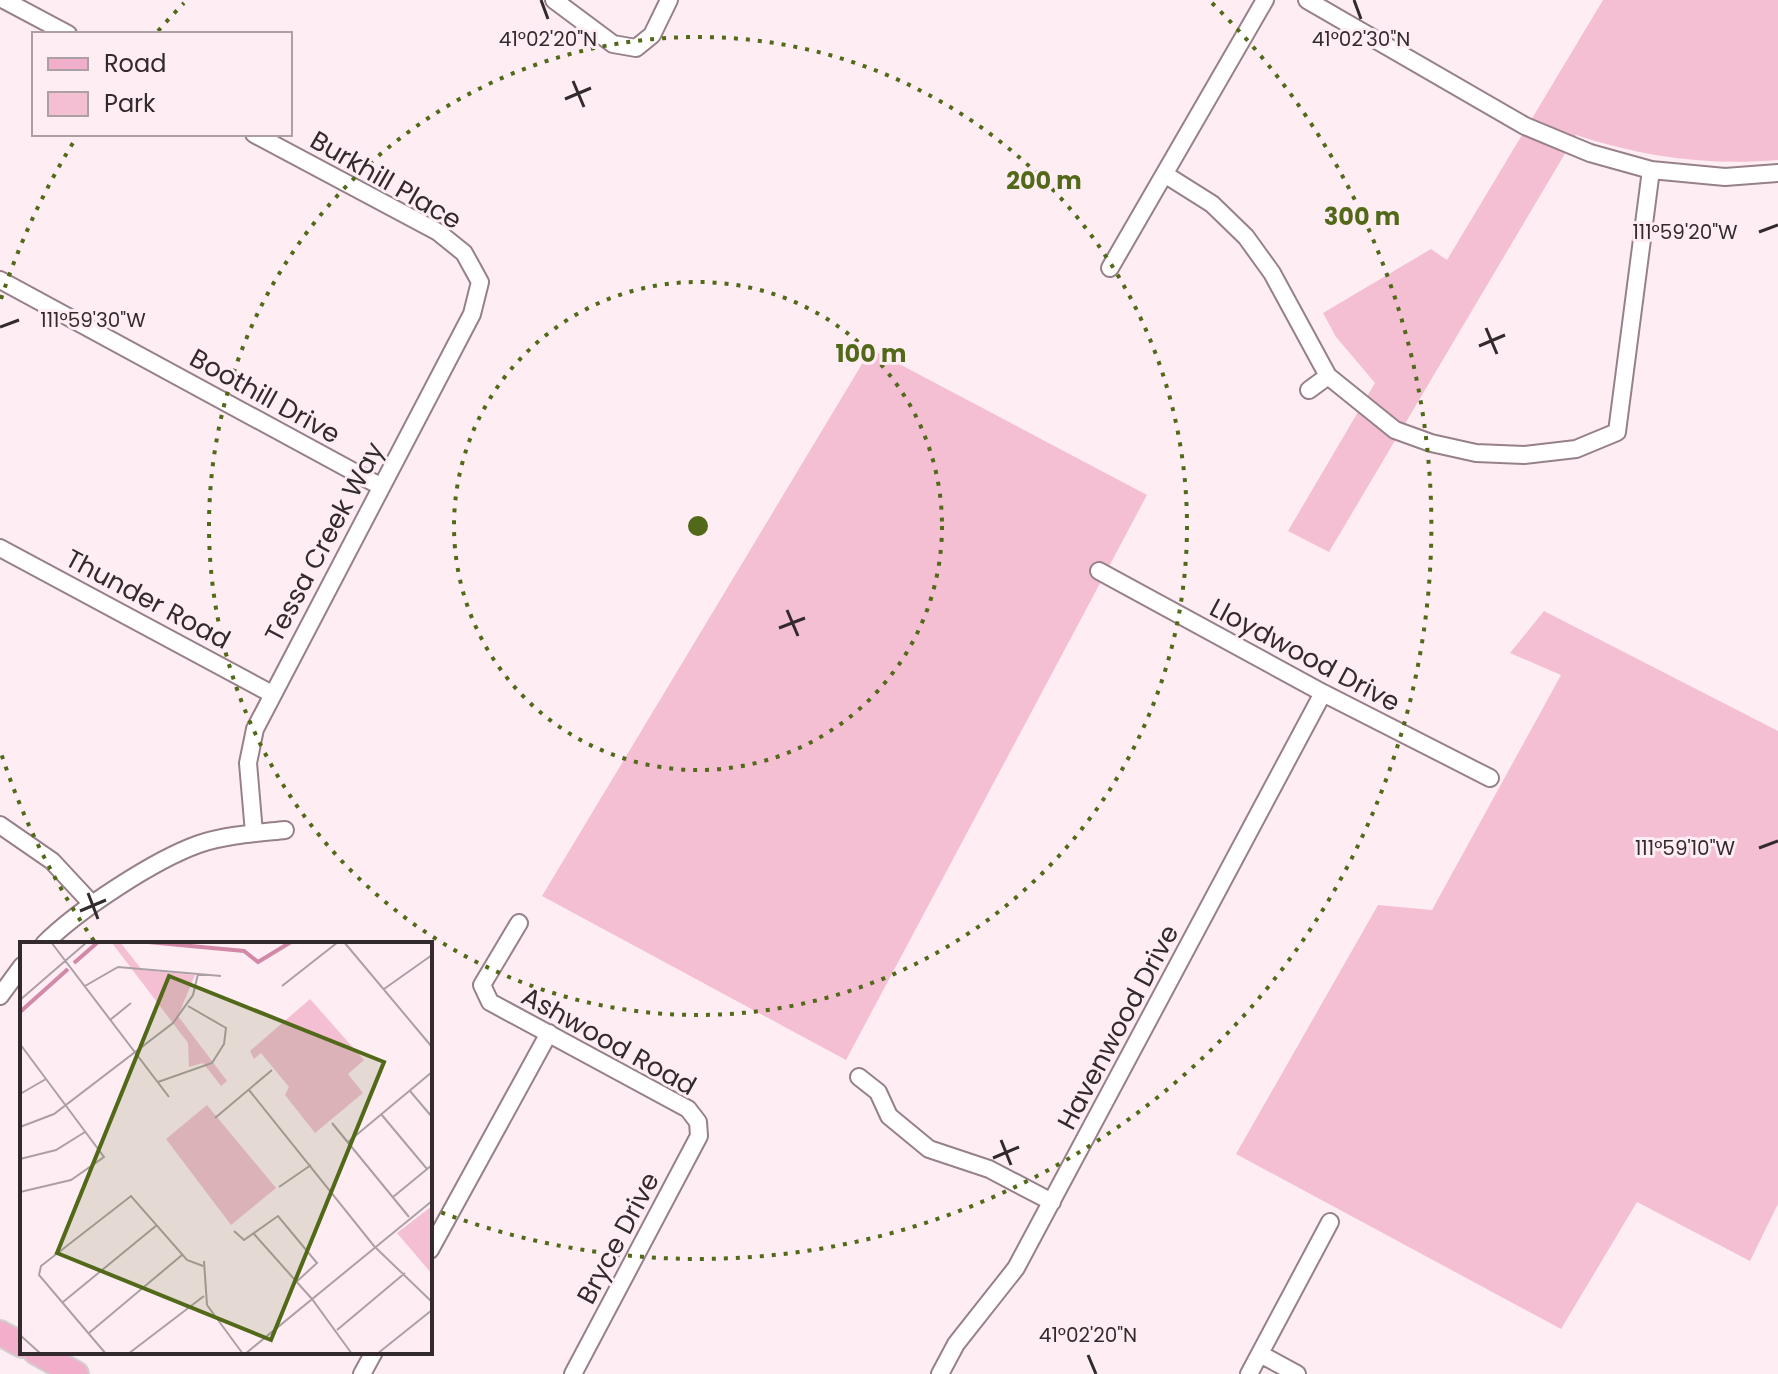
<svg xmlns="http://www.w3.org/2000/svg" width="1778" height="1374" font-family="Poppins,sans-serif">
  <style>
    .green { fill: #f4bfd3 }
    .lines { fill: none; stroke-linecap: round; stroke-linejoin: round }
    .street-casing { stroke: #978089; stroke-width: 20 }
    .primary-casing { stroke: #d2d0d1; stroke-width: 28 }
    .street { stroke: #fff; stroke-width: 16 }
    .primary { stroke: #f1afcb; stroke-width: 24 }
    .ticks { fill: none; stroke: #332a2d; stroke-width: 3 }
    .ring { fill: none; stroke: #516918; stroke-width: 4; stroke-dasharray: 4 8 }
    .labels { text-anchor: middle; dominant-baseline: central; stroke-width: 6; stroke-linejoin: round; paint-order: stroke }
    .street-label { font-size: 26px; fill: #332a2d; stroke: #feeef4 }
    .inset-river { fill: none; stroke: #d289a7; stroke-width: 4 }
    .inset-road { fill: none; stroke: #ada0a4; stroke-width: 2 }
    .view { fill: #516918; fill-opacity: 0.15; stroke: #516918; stroke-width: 4 }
    .inset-edge { fill: none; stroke: #332a2d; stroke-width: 4 }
    .ticks-label { font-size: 20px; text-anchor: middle; fill: #332a2d; stroke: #feeef4; stroke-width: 6; stroke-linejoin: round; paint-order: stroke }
    .centre { fill: #516918; stroke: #feeef4; stroke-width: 4 }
    .ring-label { font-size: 24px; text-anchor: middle; font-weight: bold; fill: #516918; stroke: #feeef4; stroke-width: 6; stroke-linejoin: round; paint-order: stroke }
  </style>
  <rect width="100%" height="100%" fill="#feeef4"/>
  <path class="green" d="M1603 0H1778V160C1708 166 1643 157 1576 135L1329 552 1288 531 1375 383 1336 337 1323 313 1431 249 1447 260Z
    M871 349 1147 495 846 1060 542 896Z
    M1544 611 1778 731V1204L1750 1261 1637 1202 1561 1329 1236 1154 1378 905 1432 910 1561 675 1510 653Z"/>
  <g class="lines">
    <defs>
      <path id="street" d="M4 0 68 34
        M554 0 613 44 636 48 652 35 669 0
        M1307 0 1525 126 1590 153 1651 170 1725 177 1778 173
        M1166 175 1212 204 1246 237 1272 273 1328 376 1395 430 1431 443 1476 453 1524 455 1576 449 1617 432 1651 170
        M1110 268 1265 0
        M0 280 380 486
        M1309 390 1328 376
        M0 548 272 694
        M1099 571 1323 693 1490 778
        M0 825 52 861 92 904
        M254 833 248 763 255 729 472 314 480 282 464 253 438 232 254 134
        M519 923 482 985 490 1002 688 1109 698 1122 699 1136 573 1374
        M44 944C78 910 154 860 199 844 226 835 257 833 285 830
        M0 996 22 966
        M859 1077 878 1092 889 1116 929 1149 989 1169 1052 1202
        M430 1250 549 1033
        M1260 1354 1297 1374
        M362 1374 374 1352
        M940 1374 956 1344 1016 1268 1323 693
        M1249 1374 1330 1222"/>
      <path id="primary" d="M0 1333 22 1345
        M36 1352 76 1374"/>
    </defs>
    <use href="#street" class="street-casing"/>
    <use href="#primary" class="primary-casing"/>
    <use href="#street" class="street"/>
    <use href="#primary" class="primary"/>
  </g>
  <path class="ticks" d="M541 0 548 19M1354 0 1361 19M573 81 584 107M565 99 591 88M1759 232 1778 225M0 327 19 320M1486 328 1497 354M1479 346 1505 335M787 610 798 636M779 628 805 618M1759 848 1778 841M88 893 98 919M80 911 106 900M1001 1140 1011 1165M993 1158 1019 1147M1088 1355 1096 1374"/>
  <g class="ring">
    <circle cx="698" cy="526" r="244"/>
    <circle cx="698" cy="526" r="489"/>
    <path d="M94 941A733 733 0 0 1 1 753M1 299A733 733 0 0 1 76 138M158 31A733 733 0 0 1 184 3M1212 3A733 733 0 0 1 435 1210"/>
  </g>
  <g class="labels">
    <g class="street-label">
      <text transform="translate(386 180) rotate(30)">Burkhill Place</text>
      <text transform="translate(265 396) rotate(29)">Boothill Drive</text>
      <text transform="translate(324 542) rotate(-62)">Tessa Creek Way</text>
      <text transform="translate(148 599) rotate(28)">Thunder Road</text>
      <text transform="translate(1305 655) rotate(28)">Lloydwood Drive</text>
      <text transform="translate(1118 1027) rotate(-62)">Havenwood Drive</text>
      <text transform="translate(609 1041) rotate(29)">Ashwood Road</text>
      <text transform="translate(618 1238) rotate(-62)">Bryce Drive</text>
    </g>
  </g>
  <g transform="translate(20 942)">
    <rect width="412" height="412" fill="#feeef4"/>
    <path d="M100 0 122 28 175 33 158 74 207 139 201 144 183 121 169 125 168 101 92 1ZM290 57 344 118 328 132 343 151 295 191 265 153 269 145 241 111 234 117 230 109ZM187 163 256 246 211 283 146 197ZM412 264V332L377 291Z" fill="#f4bfd3"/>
    <path class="inset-river" d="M128 0 224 9 238 20 271 0M54 21 78 0M0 70 48 27"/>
    <path class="inset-road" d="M31 0 149 155M324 0 412 105M65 44 98 25 201 34M262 44 318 0M364 47 412 13M0 58 67 0M90 78 111 61M0 102 84 215 51 238 0 250M138 140 192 121 204 102 206 86 168 64M229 148 354 304 412 360M390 149 412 175M0 152 26 137M361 172 407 227M195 176 252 128M312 181 389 275M0 185 34 172 153 81 173 53 178 32M328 200 412 130M0 217 36 208 65 190M259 245 291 223M373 255 412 223M214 289 224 298 258 274 297 321 274 342M233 291 292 357 332 412M184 319 187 363 223 412M43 360 137 283M317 388 385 331M69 391 162 313M0 393 21 412M86 412 19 333 21 324 111 254 167 318 183 324M108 412 184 354M225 412 412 259M357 412 412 368"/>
    <path class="view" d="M149 34 364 120 251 398 37 311Z"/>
    <rect width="412" height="412" class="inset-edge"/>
  </g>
  <g class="ticks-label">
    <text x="548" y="46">41°02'20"N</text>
    <text x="1361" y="46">41°02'30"N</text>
    <text x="1685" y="239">111°59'20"W</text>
    <text x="93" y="327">111°59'30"W</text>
    <text x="1685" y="855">111°59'10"W</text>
    <text x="1088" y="1342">41°02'20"N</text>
  </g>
  <circle cx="698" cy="526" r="12" class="centre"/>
  <g class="ring-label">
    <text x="1044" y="189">200 m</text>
    <text x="1362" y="225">300 m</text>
    <text x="871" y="362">100 m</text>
  </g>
  <rect x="32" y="32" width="260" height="104" fill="#feeef4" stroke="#ada0a4" stroke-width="2"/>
  <rect x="48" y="58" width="40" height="12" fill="#f1afcb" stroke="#ada0a4" stroke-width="2"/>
  <text x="104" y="72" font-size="24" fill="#332a2d">Road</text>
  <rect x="48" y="92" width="40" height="24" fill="#f4bfd3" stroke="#ada0a4" stroke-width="2"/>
  <text x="104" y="112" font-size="24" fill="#332a2d">Park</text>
</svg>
